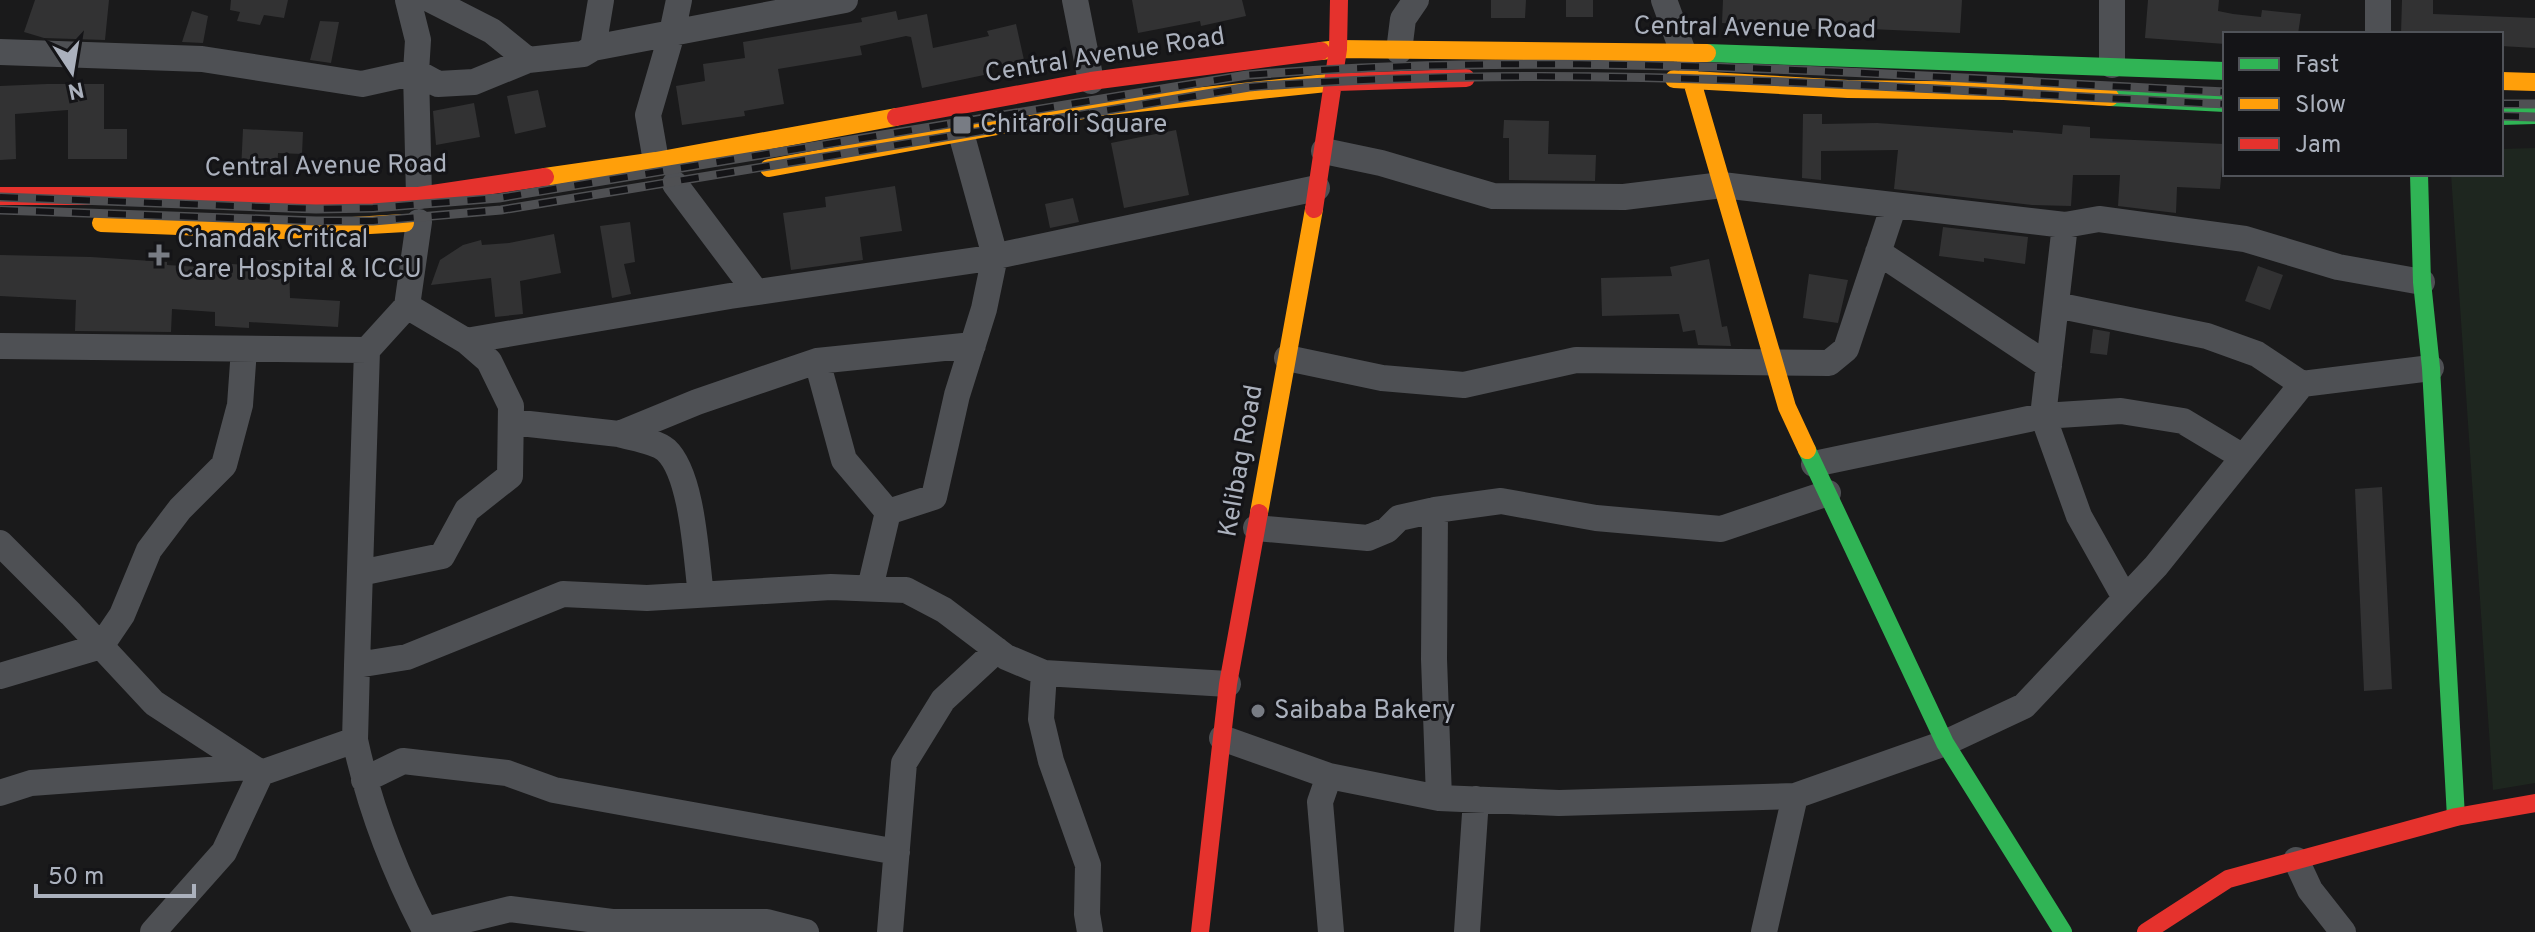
<svg xmlns="http://www.w3.org/2000/svg" width="2535" height="932" font-family="Overpass,sans-serif">
  <style>
    .green { fill: #1e261f }
    .building { fill: #323233 }
    .lines { fill: none; stroke-linecap: round; stroke-linejoin: round }
    .street { stroke: #4e5054; stroke-width: 26 }
    .fast { stroke: #30b455; stroke-width: 18 }
    .slow { stroke: #ff9f0a; stroke-width: 18 }
    .jam { stroke: #e5322d; stroke-width: 18 }
    .rail-casing { stroke: #4f5053; stroke-width: 9 }
    .rail { stroke: #141417; stroke-width: 6; stroke-dasharray: 18; stroke-linecap: butt }
    .poi-dot { fill: #787c84; stroke: #141417; stroke-width: 3 }
    .labels { text-anchor: middle; dominant-baseline: central; stroke-width: 6; stroke-linejoin: round; paint-order: stroke }
    .street-label { font-size: 26px; fill: #abb1bd; stroke: #141417 }
    .poi-label { font-size: 26px; fill: #abb1bd; stroke: #141417; text-anchor: start }
  </style>
  <rect width="100%" height="100%" fill="#1a1a1b"/>
  <path class="green" d="M2535 148V783L2493 790 2451 174H2501V149Z"/>
  <path class="building" d="M35 0H109L105 40 44 38 24 32Z
    M231 0H288L284 18 264 15 260 25 237 21 240 12 230 10Z
    M1132 0H1242L1246 16 1201 26 1200 21 1138 33Z
    M1491 0H1526L1525 18H1491Z
    M1566 0H1593V17H1566Z
    M1723 0H1962L1960 33 1870 29 1827 28V30L1722 23Z
    M2148 0H2219L2218 11 2233 14 2261 17 2262 10 2301 14 2298 34H2225V44L2145 38Z
    M2402 0H2433V14L2535 18V48L2501 46V34H2401Z
    M192 11 208 16 203 43 182 42Z
    M896 11 898 20 927 14 933 48 989 36 987 31 1016 24 1024 60 983 70 984 75 922 88 911 37 906 36 860 46 862 55 778 69 784 104 744 111 745 116 682 125 676 86 705 81 703 64 745 58 743 42 862 22 861 18Z
    M320 21 339 22 331 63 310 60Z
    M47 84H104V129H127V159H68V110L15 114 16 159 0 160V86Z
    M538 90 546 127 515 134 507 96Z
    M474 103 480 137 436 145 433 111Z
    M1803 114H1822V124L1877 123 2013 133V130L2062 134 2063 125 2090 127V138L2224 144 2220 189 2177 187 2176 213 2118 206 2120 175H2073L2071 206 2032 205 1894 189 1898 150 1821 151V180L1802 178Z
    M1504 120 1549 121 1548 154 1596 155 1595 181 1509 180V138H1503Z
    M243 129 303 132 302 154 278 153 277 172 241 171Z
    M1176 130 1189 195 1124 208 1111 143Z
    M895 186 902 231 860 237 863 260 791 270 783 213 826 207 825 197Z
    M1073 198 1079 222 1050 228 1045 204Z
    M630 222 635 262 624 264 631 294 612 298 600 226Z
    M1943 227 2028 237 2025 264 1984 258V262L1939 256Z
    M554 234 561 273 520 281 523 314 495 317 491 278 431 285 440 260 463 245 481 240 482 245 509 243Z
    M0 255 91 257 167 262V265L218 268V263L261 266V260H289L290 298 340 301 338 327 249 322V328L215 326V312L172 309 171 332 75 331 76 300 0 296Z
    M1709 259 1722 327 1727 326 1731 346 1698 345 1695 330 1683 332 1679 314 1602 316 1601 278 1672 276 1670 267Z
    M2258 266 2283 275 2270 310 2245 301Z
    M1809 274 1848 280 1838 323 1803 318Z
    M2093 329 2110 332 2107 355 2090 353Z
    M2382 487 2392 689 2364 691 2355 489Z"/>
  <g class="lines">
    <path class="street" d="M408 0 418 40 416 72 419 196
      M431 0 492 31 528 60
      M1075 0 1091 81
      M1664 0 1683 52
      M2378 34V0
      M593 48 601 0
      M1399 51 1403 19 1416 0
      M0 52 202 59 362 84 416 72 438 84 474 82 528 60 583 54 593 48 845 0
      M2112 65V0
      M1324 151 1381 163 1493 196 1624 197 1722 185 2065 225
      M656 161 648 115 672 33 679 0
      M675 184 756 292
      M1878 252 2049 366
      M2056 305 2207 336 2257 354 2302 384
      M466 341 730 296 983 259 1317 188
      M0 346 367 350 357 665
      M367 350 407 306 419 222
      M1287 358 1382 378 1464 385 1576 360 1829 363 1846 349 1894 205
      M817 361 844 460 888 512
      M511 422 619 434 697 402 817 361 973 345
      M619 434C632 438 656 441 666 450 693 475 696 558 701 595
      M1814 464 2043 416 2065 225 2099 219 2245 239 2338 267 2422 282
      M1256 528 1368 538 1387 530 1399 518 1435 510
      M0 543 71 614 154 703 261 773
      M360 573 442 556 467 510 510 476 511 406 489 361 466 341 407 306
      M870 588 888 512 934 497 957 395 984 309 995 256 961 133
      M2125 598 2079 516 2043 416 2121 411 2183 421 2243 457
      M1044 673 1228 684
      M0 676 101 646 122 615 149 550 180 509 224 465 240 405 244 349
      M1222 738 1329 776 1439 798 1559 803 1795 796 1945 743 2024 706 2156 566 2302 384 2431 368
      M355 740 357 665 407 657 563 594 647 598 831 587 906 590 944 610 1006 657 1044 673 1041 719 1051 761 1088 865 1087 914 1090 932
      M1329 776 1320 802 1331 932
      M364 780 403 761 507 773 554 790 897 852
      M0 793 31 783 249 767
      M1439 798 1434 659 1435 510 1501 501 1596 518 1721 529 1828 493
      M2296 860 2310 890 2343 932
      M425 930 510 909 612 922H767L806 932
      M153 932 224 852 261 773 355 740C369 805 395 873 426 932
      M890 932 904 763 943 700 997 650
      M1467 932 1476 799
      M1764 932 1795 796"/>
    <path class="fast" d="M1707 53 2225 71
      M2110 97 2225 103
      M2501 116 2535 115
      M2419 174 2422 282 2431 368 2456 817
      M1807 450 1945 743 2063 932"/>
    <path class="slow" d="M1321 51 1338 49 1707 53
      M1684 54 1787 407 1807 450
      M1674 79 1848 89 2004 91 2110 97
      M2501 81 2535 82
      M769 168 1100 107 1336 82
      M545 177 656 161 896 117
      M101 223 282 230 405 223
      M1259 513 1314 209"/>
    <path class="jam" d="M1336 82 1466 78
      M896 117 1091 81 1321 51
      M0 196H419L545 177
      M1314 209 1338 49 1339 0
      M1200 932 1228 684 1259 513
      M2146 932 2228 879 2456 817 2535 803"/>
    <defs>
      <path id="rail" d="M2501 104H2535
        M2501 116 2535 117
        M0 197 316 209 373 208 499 198 1247 75C1573 49 1900 76 2225 92
        M0 210 316 221H373L501 210 1249 87C1574 61 1900 89 2225 104"/>
    </defs>
    <use href="#rail" class="rail-casing"/>
    <use href="#rail" class="rail"/>
  </g>
  <g class="poi-dot">
    <rect x="952" y="115" width="20" height="20" rx="4"/>
    <path d="M155 243h8v8h8v8h-8v8h-8v-8h-8v-8h8z"/>
    <circle cx="1258" cy="711" r="8"/>
  </g>
  <g class="labels">
    <g class="street-label">
      <text transform="translate(1755 29) rotate(1)">Central Avenue Road</text>
      <text transform="translate(1105 56) rotate(-9)">Central Avenue Road</text>
      <text transform="translate(326 167) rotate(-1)">Central Avenue Road</text>
      <text transform="translate(1242 461) rotate(-80)">Kelibag Road</text>
    </g>
    <g class="poi-label">
      <text x="980" y="125">Chitaroli Square</text>
      <text x="177" y="240">Chandak Critical<tspan x="177" dy="30">Care Hospital &amp; ICCU</tspan></text>
      <text x="1274" y="711">Saibaba Bakery</text>
    </g>
  </g>
  <rect x="2223" y="32" width="280" height="144" fill="#141417" stroke="#505359" stroke-width="2"/>
  <rect x="2239" y="58" width="40" height="12" fill="#30b455" stroke="#505359" stroke-width="2"/>
  <text x="2295" y="72" font-size="24" fill="#abb1bd">Fast</text>
  <rect x="2239" y="98" width="40" height="12" fill="#ff9f0a" stroke="#505359" stroke-width="2"/>
  <text x="2295" y="112" font-size="24" fill="#abb1bd">Slow</text>
  <rect x="2239" y="138" width="40" height="12" fill="#e5322d" stroke="#505359" stroke-width="2"/>
  <text x="2295" y="152" font-size="24" fill="#abb1bd">Jam</text>
  <g transform="translate(72 72) rotate(168)" stroke="#141417" stroke-width="6" paint-order="stroke">
  <path d="M0-6L14 30L0 20L-14 30Z" fill="#abb1bd"/>
  <text y="-12" font-size="22" font-weight="bold" text-anchor="middle" fill="#abb1bd">N</text>
  </g>
  <path d="M36 884v12h158v-12" fill="none" stroke="#abb1bd" stroke-width="4"/>
  <text x="48" y="884" font-size="24" fill="#abb1bd" stroke="#141417" stroke-width="6" paint-order="stroke">50 m</text>
</svg>
